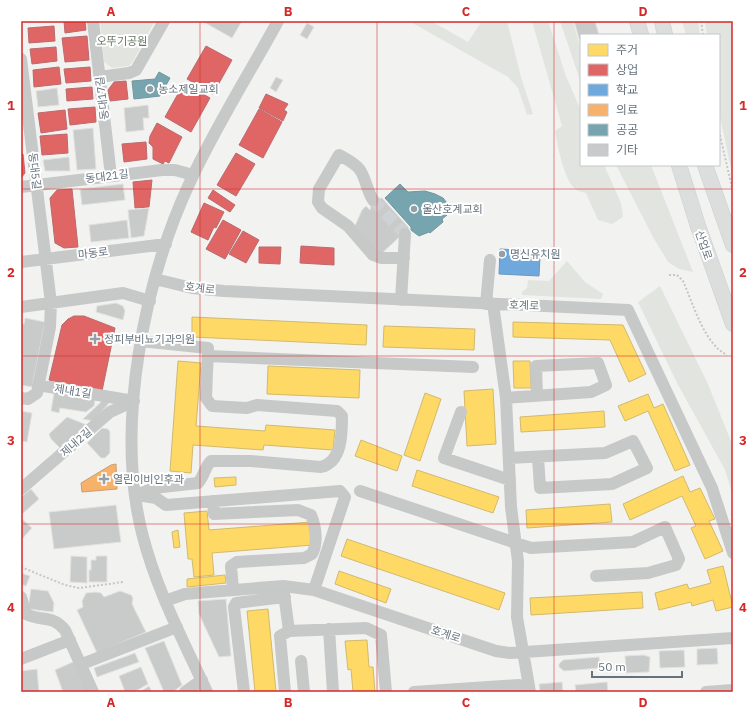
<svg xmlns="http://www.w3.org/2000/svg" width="754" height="713" font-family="'IBM Plex Sans','Noto Sans KR',sans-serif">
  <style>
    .green { fill: #e2e5df }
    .homes { fill: #ffd966; stroke: #d1ba6d }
    .shops { fill: #e06666; stroke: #bb6a6d }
    .schools { fill: #6fa8dc; stroke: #6c98c0 }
    .health { fill: #f6b26b; stroke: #cb9f70 }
    .public { fill: #76a5af; stroke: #7196a0 }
    .building { fill: #c9cbcb; stroke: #e2e2e0 }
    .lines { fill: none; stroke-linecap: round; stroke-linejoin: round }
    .minor-tunnel { stroke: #cfd2d4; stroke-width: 12; stroke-dasharray: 12 6; stroke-linecap: butt }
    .major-casing { stroke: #cecfcf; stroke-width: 16 }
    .path { stroke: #c5c6c6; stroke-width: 2; stroke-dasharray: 2 2; stroke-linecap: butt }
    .minor { stroke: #c7c8c8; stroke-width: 12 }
    .major { stroke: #dcdddd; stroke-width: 15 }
    .grid { fill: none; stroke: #d62828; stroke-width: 1; stroke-opacity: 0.55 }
    .poi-dot { fill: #979fa6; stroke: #fff; stroke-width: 1.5 }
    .labels { text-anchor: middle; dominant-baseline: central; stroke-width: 4; stroke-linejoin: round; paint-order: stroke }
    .park-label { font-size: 11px; fill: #677564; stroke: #fff }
    .poi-label { font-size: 11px; fill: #66737d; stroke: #fff; text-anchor: start }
    .street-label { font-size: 11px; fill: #66737d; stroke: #fff }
    .neatline { fill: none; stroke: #d62828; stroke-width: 1.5 }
    .grid-label { font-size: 13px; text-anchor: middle; font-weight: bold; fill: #d62828 }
  </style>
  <rect width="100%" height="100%" fill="#f2f2f1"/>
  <path class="green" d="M100 21H155L132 63 129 66 112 68 104 62Z
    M409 21H431L468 42 482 21H507L521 77 533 114 527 115 518 88 508 77Z
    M532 21H548L566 76 581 111V165H604L621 203 623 217 612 224 598 220 586 193C582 192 577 191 574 188 563 176 558 147 555 131L562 126Z
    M560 21H573L581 51V83Z
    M682 21H698L700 35H686Z
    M705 21H733V178L719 112V35H707Z
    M616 165H651L693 272 679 269 668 262 653 237Z
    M567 261 585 282 603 294 601 299 522 295V292L527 288 528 280 549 281Z
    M660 286 707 382 733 446V496L725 470 676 381 638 302Z"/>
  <path class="homes" d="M192 317 367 325 366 345 192 337Z
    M513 322 623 325 646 374 629 382 610 340 513 337Z
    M384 326 475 329 474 350 383 347Z
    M178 361 201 363 196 426 265 431 266 425 335 430 333 450 264 445 263 450 193 445 191 473 170 471Z
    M513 361H530L531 388H514Z
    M268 366 360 370 359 398 267 394Z
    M493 389 496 444 467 446 464 391Z
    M425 393 441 399 420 461 404 455Z
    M648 394 654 408 663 404 690 465 675 471 648 411 625 421 618 406Z
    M604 411 605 427 521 432 520 417Z
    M361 440 402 456 397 471 355 456Z
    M417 470 499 497 493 513 412 486Z
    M683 476 690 492 700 488 715 519 709 521 723 551 705 559 691 528 696 526 682 496 630 520 623 504Z
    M236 477V485L215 487 214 478Z
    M610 504 612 522 527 528 526 510Z
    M207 511 209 530 311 522 313 545 212 553 214 575 194 577 192 559H188L184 513Z
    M178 530 180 547 174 548 172 532Z
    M347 539 505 593 499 610 341 556Z
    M723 566 733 607 716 611 713 600 692 606 691 602 659 610 655 593 687 584 689 589 711 583 707 570Z
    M339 571 391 589 386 603 335 584Z
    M225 575 226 583 187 587V579Z
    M642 592 643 608 531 615 530 598Z
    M268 609 276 692H255L247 611Z
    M367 640 369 667H373L375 692H353L351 669 348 670 345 641Z"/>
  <path class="shops" d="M64 21H85L86 30 65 33Z
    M54 26 55 41 29 43 28 28Z
    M87 36 89 60 65 62 62 38Z
    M206 46 232 60 213 94 187 79Z
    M56 47 57 61 32 64 30 49Z
    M59 67 61 84 34 87 33 70Z
    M90 67 91 81 66 83 64 69Z
    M126 81 128 99 110 101 108 90 114 82Z
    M184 83 210 98 191 132 165 117Z
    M92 87 93 99 67 101 66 89Z
    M266 94 288 104 284 110 287 112 283 121 259 108Z
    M95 107 96 122 70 125 68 109Z
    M259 109 282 122 263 158 239 145Z
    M65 110 67 129 41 133 38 113Z
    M157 123 182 137 169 163 165 161 163 164 153 159V147L149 143 150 136Z
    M67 134 68 153 42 155 40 136Z
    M146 142 147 159 124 162 122 144Z
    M236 153 255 164 236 196 217 185Z
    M21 154H23L25 173 21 178Z
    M152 180 149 207 135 208 133 182Z
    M72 189 78 247 64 248 55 243 50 198 57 190Z
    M213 190 235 205 230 212 208 198Z
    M204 203 224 212 216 228 214 227 208 240 191 232Z
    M223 220 241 230 225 259 206 249Z
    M243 231 259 240 246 263 229 254Z
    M301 246 334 248V265L300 263Z
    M259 247H281L280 264 259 263Z
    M74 316H84L115 328 102 391 49 380 62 325 68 319Z"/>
  <path class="schools" d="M500 249 535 251V256L540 257 539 276 499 274Z"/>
  <path class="health" d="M116 464 117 489 82 492 81 483 111 465Z"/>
  <path class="public" d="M159 72 170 78 160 96 134 99 132 81 155 79Z
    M400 184 408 192 425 191 435 194 443 198 451 208 445 213 447 215 442 219 443 222 430 233 429 232 419 236 411 230V227L385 198Z"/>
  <path class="building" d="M202 21H242L232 38Z
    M574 21H595L599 35H581V45Z
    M307 23 314 27 307 39 300 35Z
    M276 77 283 80 276 92 270 88Z
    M57 88 59 105 38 107 36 91Z
    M148 105 149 118H143L144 130 126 132 124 108Z
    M93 128 96 169 77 170 73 130Z
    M69 157 70 171H45L43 160Z
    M123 184 125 200 82 205 80 189Z
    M382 198 409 228 379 256 354 228 362 210 366 206 370 210 372 202 376 199Z
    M149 208 144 236 131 238 128 210Z
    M127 220 129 238 91 242 89 225Z
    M116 303 123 306 125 311 123 320 96 312 97 306Z
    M25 318 45 322 32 387 21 385V324H24Z
    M54 393 95 400 94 406 86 412 60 408 59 413 51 411Z
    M103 400 111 401 93 421 83 419Z
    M21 411 32 413 27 442 21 441Z
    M67 417 87 425 60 448 51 439 49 434Z
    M102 428 108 429 110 432V453L105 458H101L87 443Z
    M31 489 39 499 21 515V497Z
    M116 505 121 542 54 549 49 512Z
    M21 518 32 528 21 540Z
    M71 556 87 557V583L70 582Z
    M96 556H107V582H89V570H91V560H96Z
    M21 573 30 576 26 586 21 584Z
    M31 589 48 591 54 603 53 612 28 609Z
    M120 591 131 595 133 598 132 604 146 632 97 653 77 610 83 607 82 601 86 593 96 592 101 593 104 597Z
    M226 599 231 656 219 657 199 614 198 601Z
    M164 641 182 685 173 692H164L145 648Z
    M717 648 718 664 697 665V649Z
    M684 650 685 667 660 668 659 651Z
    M135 653 139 662 97 677 94 668Z
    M644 655 650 657 649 672 626 673 625 656Z
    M599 657 600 668 564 671 559 667V664L563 660Z
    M75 661 88 692H63L55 670Z
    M141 667 148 684 134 692H125L119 676Z
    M37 669 39 692H21V671Z
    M562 682 563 692H540L539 684Z
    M607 682 608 692H576L575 685Z
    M149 686 152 692H140Z"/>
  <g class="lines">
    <path class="minor-tunnel" d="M373 200 405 234"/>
    <defs>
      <path id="major" d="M637 21 641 35
        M662 21 665 35
        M679 165 698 226 733 324
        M705 165 733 245"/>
    </defs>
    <use href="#major" class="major-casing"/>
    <path class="path" d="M701 21 703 35
      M719 131 733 192
      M669 275H677L683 281C693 303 704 344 727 355
      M21 567 65 585 79 588 123 582"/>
    <path class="minor" d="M93 21 111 176
      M21 59 51 303 50 327 37 393 28 399 21 398
      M99 77 129 73 136 70 164 21
      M21 187 162 170H175L193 175
      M373 200C367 191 366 179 360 170 355 163 346 159 339 155L319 189 318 202 322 208 348 226 373 255 381 258H404
      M21 262 166 244
      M155 279 192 288 224 291 628 310 712 488 733 553
      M401 300 405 234
      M486 304 490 260
      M493 304 506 398 511 507 518 561 517 617 530 692
      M21 307 123 293 150 301
      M208 356 473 367
      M38 385 134 401
      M506 398 591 392 606 385 598 363 536 366 537 395
      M461 412 444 458 510 480
      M509 458 605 453 633 441 647 468 612 484 540 488 538 457
      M21 489 110 412 134 401
      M360 491 531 548 633 542 665 527 679 559 676 565 648 573 596 576
      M136 495 154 488 198 483C205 475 204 468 211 461H251L321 467C342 462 342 434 342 416L337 411 257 405 247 408 212 406 206 398 208 348 140 341
      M137 495 156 498 166 505 340 491 345 497 314 590
      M213 501 214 514 298 510 311 515C316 527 318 543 312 554L304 558 237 562 231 566 233 590
      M283 586 289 631 366 628 381 635 386 692
      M21 597 26 614C41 622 52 614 65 630L93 692
      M165 601 185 594 283 586 314 590 496 651 510 653 733 638
      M329 629 333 692
      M21 659 70 640
      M301 661 304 692
      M82 664 177 627
      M185 692 202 680
      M207 692C183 640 156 589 142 533 115 425 144 281 190 182 216 126 249 74 278 21
      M244 692 234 607 236 603 285 597
      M285 692 280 636 289 631
      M414 692 519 685 520 692
      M706 692 733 690"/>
    <use href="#major" class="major"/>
  </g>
  <path class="grid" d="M200 21V692M377 21V692M554 21V692M21 189H733M21 356H733M21 524H733"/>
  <g class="poi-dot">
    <circle cx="150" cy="89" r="4"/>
    <circle cx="414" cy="209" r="4"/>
    <circle cx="502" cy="254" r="4"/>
    <path d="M93 333h4v4h4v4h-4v4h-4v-4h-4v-4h4z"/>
    <path d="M102 473h4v4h4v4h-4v4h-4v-4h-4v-4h4z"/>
  </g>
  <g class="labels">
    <g class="park-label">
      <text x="122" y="41">오뚜기공원</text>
    </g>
    <g class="poi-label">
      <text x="158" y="89">농소제일교회</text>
      <text x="422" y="209">울산호계교회</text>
      <text x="510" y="254">명신유치원</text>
      <text x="104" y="339">정피부비뇨기과의원</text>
      <text x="113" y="479">열린이비인후과</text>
    </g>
    <g class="street-label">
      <text transform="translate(102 98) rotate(-97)">동대17길</text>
      <text transform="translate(35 171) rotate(83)">동대5길</text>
      <text transform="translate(107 176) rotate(-7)">동대21길</text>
      <text transform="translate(704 245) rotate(71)">산업로</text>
      <text transform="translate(93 253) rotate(-7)">마동로</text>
      <text transform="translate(200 288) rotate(7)">호계로</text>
      <text transform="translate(524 305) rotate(2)">호계로</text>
      <text transform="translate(73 391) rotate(9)">제내1길</text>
      <text transform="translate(76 442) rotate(-41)">제내2길</text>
      <text transform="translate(446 634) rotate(18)">호계로</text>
    </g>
  </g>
  <rect width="754" height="713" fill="none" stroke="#ffffff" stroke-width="44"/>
  <rect x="580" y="34" width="140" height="132" fill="#ffffff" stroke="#c2c7cb"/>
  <rect x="588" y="44" width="20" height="12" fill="#ffd966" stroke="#c2c7cb"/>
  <text x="616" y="54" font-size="12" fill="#66737d">주거</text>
  <rect x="588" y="64" width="20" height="12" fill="#e06666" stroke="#c2c7cb"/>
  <text x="616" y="74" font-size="12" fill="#66737d">상업</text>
  <rect x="588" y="84" width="20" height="12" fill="#6fa8dc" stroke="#c2c7cb"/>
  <text x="616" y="94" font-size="12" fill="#66737d">학교</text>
  <rect x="588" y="104" width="20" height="12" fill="#f6b26b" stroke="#c2c7cb"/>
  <text x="616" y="114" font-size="12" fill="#66737d">의료</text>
  <rect x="588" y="124" width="20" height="12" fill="#76a5af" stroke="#c2c7cb"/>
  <text x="616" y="134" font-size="12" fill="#66737d">공공</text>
  <rect x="588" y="144" width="20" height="12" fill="#c9cbcb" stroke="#c2c7cb"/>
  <text x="616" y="154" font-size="12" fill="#66737d">기타</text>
  <path d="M592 671v6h90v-6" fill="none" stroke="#66737d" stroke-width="2"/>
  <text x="598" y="671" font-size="12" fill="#66737d" stroke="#ffffff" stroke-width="3" paint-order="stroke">50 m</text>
  <rect x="22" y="22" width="710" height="669" class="neatline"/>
  <g class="grid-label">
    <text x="111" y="16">A</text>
    <text x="288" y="16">B</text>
    <text x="466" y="16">C</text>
    <text x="643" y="16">D</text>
    <text x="11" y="110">1</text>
    <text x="743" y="110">1</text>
    <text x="11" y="277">2</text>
    <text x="743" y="277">2</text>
    <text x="11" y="445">3</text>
    <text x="743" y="445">3</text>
    <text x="11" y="612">4</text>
    <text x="743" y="612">4</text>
    <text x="111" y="707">A</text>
    <text x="288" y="707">B</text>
    <text x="466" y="707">C</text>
    <text x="643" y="707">D</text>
  </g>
</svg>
